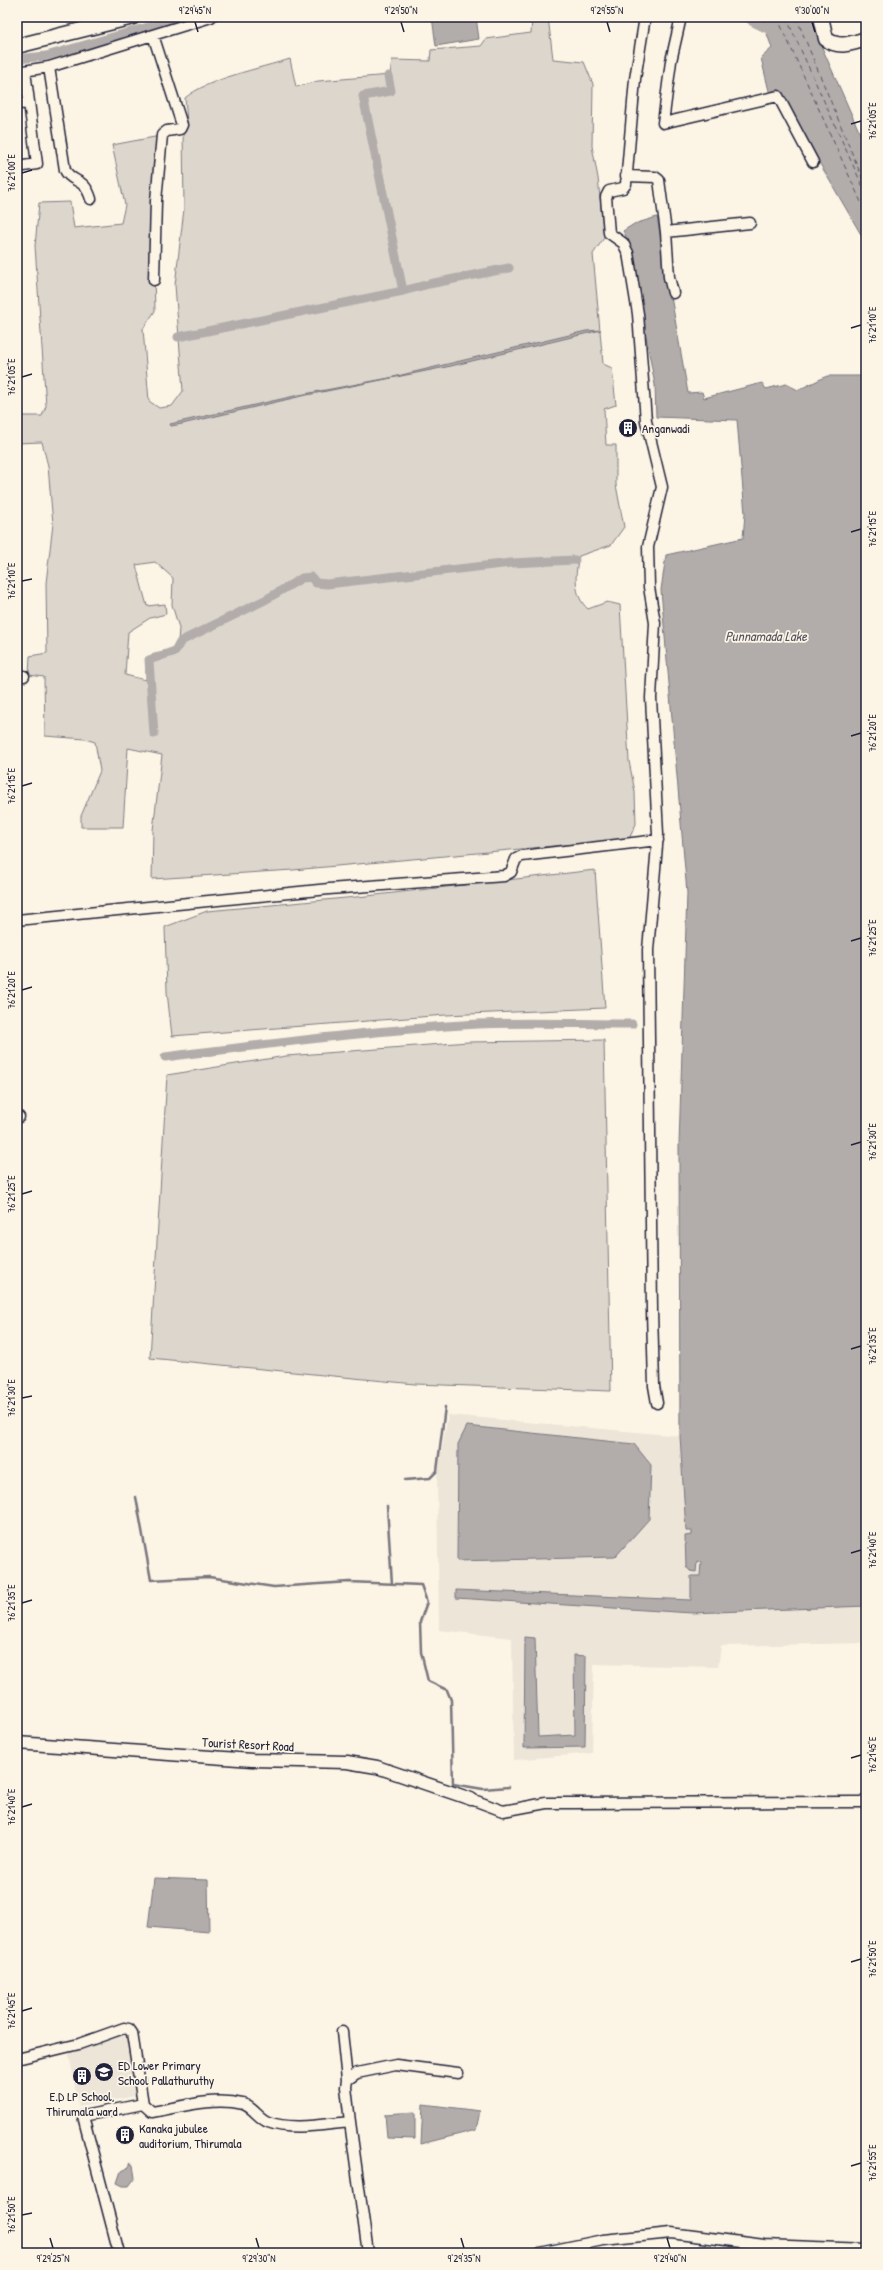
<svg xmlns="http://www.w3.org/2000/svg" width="883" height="2270" font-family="'Patrick Hand',sans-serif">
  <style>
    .built { fill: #ece5d8 }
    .green { fill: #dcd6cc; stroke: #7f7c84; fill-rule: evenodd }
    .water { fill: #b2adab; stroke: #78757e }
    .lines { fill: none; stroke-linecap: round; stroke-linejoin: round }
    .stream { stroke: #78757e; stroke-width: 2.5 }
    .canal { stroke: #b2adab; stroke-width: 9 }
    .ferry { stroke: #545362; stroke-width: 1; stroke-dasharray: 5 4; stroke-linecap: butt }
    .minor-casing { stroke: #22223b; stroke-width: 13 }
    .tertiary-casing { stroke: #22223b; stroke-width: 15 }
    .secondary-casing { stroke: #22223b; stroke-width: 17 }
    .minor { stroke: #fcf5e5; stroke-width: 10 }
    .tertiary { stroke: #fcf5e5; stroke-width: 12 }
    .secondary { stroke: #fcf5e5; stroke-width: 14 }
    .ticks { fill: none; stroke: #22223b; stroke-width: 1.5 }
    .labels { text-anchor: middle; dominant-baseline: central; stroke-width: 3.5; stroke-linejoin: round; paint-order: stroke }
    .poi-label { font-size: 13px; fill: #22223b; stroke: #fcf5e5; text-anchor: start }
    .street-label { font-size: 13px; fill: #22223b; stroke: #fcf5e5 }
    .water-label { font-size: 14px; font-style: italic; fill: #545362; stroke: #fcf5e5 }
    .neatline { fill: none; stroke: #22223b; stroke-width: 1.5 }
    .ticks-label { font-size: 10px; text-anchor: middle; fill: #22223b }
  </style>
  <rect width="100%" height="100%" fill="#fcf5e5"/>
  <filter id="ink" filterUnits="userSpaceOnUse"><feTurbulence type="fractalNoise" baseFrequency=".025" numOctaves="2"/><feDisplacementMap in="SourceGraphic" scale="8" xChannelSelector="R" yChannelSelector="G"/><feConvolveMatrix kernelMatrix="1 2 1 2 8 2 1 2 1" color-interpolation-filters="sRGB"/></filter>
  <g filter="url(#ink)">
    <path class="built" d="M448 1415 680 1436 686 1531H692L693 1535 685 1536 697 1562H701L700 1576H692L833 1606H866V1643L721 1646 718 1667 594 1664 592 1753 514 1760 512 1638 439 1630 437 1477Z
      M127 2031 140 2095 79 2107 68 2049Z"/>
    <path class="green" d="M548 17 553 59 584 62 593 84 592 146 598 178 604 238 593 254 603 364 612 368 616 405 604 409 606 445H616V485L624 527 611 545 579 556C575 574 573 596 588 609L607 602 620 605 629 761 635 792 636 824 629 839 293 870 152 879 153 830 162 755 128 748 123 827H81V816L100 771 95 742 85 739 45 736 44 677 29 675 30 656 47 653 46 583 53 524 48 466 42 442 17 443V416H42L46 406 35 246 39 203 70 202 74 228 121 223 125 205 112 145 160 136 153 239 155 311 143 329 149 401 159 408 172 406 183 391 175 285 184 209 183 131 187 122 185 98C207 79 261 68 290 59L296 87 318 81 390 75 392 60 430 61 431 50 481 46 486 39 531 33 532 19ZM155 562 173 578 172 605 179 628 177 655 146 661V680L125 675 128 632 150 618 166 614 165 604 147 606 136 565Z
      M595 870 605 1008 446 1015 172 1036 167 992 165 927 207 911 367 896Z
      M604 1040 611 1391 415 1384 150 1358 167 1075 286 1056 468 1042Z"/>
    <path class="water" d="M432 17H476L479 39 436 46Z
      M761 17H815L820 43 866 147V243L788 109 770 95 761 58 772 48Z
      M657 217 688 393 702 392 704 398 762 383 766 389 786 384 798 390 827 376H866V1606L692 1613 456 1598V1590L691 1600V1576H700L701 1562H697L696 1572 690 1571 686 1566 685 1536 692 1535V1531H686L680 1436 679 1145 687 893 661 590 666 555 743 538 745 514 737 420 656 417 655 385 628 240 623 231 634 224Z
      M601 330 451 366 302 396 182 424 171 426 170 424 299 395 389 378 586 331Z
      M467 1426 634 1444 651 1465 649 1519 615 1557 457 1561 458 1444Z
      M525 1637 535 1638 538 1737 575 1735 574 1655 586 1656 585 1747 524 1748Z
      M154 1878 208 1880 209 1932 148 1927Z
      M423 2104 480 2111 476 2130 421 2144Z
      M415 2112V2139L387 2138 385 2114Z
      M129 2163 133 2165 135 2178 129 2186H123L117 2183 121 2171 129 2167Z"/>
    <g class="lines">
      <path class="stream" d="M405 1480 430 1478 437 1471 445 1407
        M136 1497 151 1580 209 1577 274 1587 349 1582 421 1585 427 1602 420 1622 421 1652 428 1681 447 1690 451 1700 453 1784 483 1789 509 1787
        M387 1506 392 1584"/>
      <path class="canal" d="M748 17 753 22 776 33
        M17 59 46 56 183 17
        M388 76 391 91 363 96 403 291 429 284 509 268
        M178 337 403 291
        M154 734 149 660 175 651 181 641 265 600 302 578 311 577 316 583 327 584 511 563 575 560
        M165 1057C270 1044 373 1030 478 1024 529 1022 581 1024 632 1024"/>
      <path class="ferry" d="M777 17 866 213
        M786 17 866 194
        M796 17 866 187"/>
      <defs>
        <path id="minor" d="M645 17 635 79 626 184 623 188 609 191 606 197 609 233 623 243 628 253 638 314 646 421 662 487 648 547 649 587 655 623 651 698 658 834 648 950 652 1311 654 1386 657 1403
          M681 17 671 61 663 123 778 96 813 162
          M153 35 182 125 180 129 167 131 162 135 156 201 154 280
          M49 67 65 170C72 184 84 176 91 199
          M17 72 49 67 211 17
          M17 104 29 103
          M17 167 37 164 25 71
          M626 176 655 177 659 180 666 232 669 277 673 293
          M666 232 750 223
          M17 675 24 676
          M17 920 329 889 504 876 511 872 516 859 522 856 658 840
          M17 1117H19
          M471 1799 503 1811 546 1803H568L866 1802
          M342 2032 347 2080
          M17 2059 79 2044 124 2028 129 2029 132 2033 143 2104 152 2112C181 2107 213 2097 243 2104 253 2107 258 2118 268 2122 292 2131 325 2124 350 2122L346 2087 347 2080 357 2073 396 2065 458 2073
          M350 2122 368 2253
          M119 2253 83 2116 143 2104
          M540 2253 603 2240 671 2233 764 2245 866 2249"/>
        <path id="tertiary" d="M17 1743 252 1760 347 1762 377 1767 471 1799"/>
        <path id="secondary" d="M821 17 826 39C839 49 852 43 866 39
          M17 46 133 17"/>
      </defs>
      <use href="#minor" class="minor-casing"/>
      <use href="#tertiary" class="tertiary-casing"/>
      <use href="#secondary" class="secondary-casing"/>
      <use href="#minor" class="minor"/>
      <use href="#tertiary" class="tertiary"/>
      <use href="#secondary" class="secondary"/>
    </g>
  </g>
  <path class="ticks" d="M195 22 198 32M401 22 404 32M607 22 610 32M812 22 815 32M851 124 861 121M22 173 32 170M851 328 861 325M22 377 32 374M851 532 861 529M22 581 32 579M851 736 861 733M22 786 32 783M851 941 861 938M22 990 32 987M851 1145 861 1142M22 1194 32 1191M851 1349 861 1346M22 1398 32 1396M851 1553 861 1550M22 1603 32 1600M851 1758 861 1755M22 1807 32 1804M851 1962 861 1959M22 2011 32 2008M851 2166 861 2163M22 2215 32 2213M50 2238 53 2248M256 2238 259 2248M461 2238 464 2248M667 2238 670 2248"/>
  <defs>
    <symbol id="building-disc" viewBox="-11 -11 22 22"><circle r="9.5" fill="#22223b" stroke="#fcf5e5"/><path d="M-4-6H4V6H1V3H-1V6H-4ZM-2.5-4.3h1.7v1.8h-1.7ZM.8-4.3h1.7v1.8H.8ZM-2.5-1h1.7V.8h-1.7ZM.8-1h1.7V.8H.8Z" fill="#fff"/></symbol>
    <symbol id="school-disc" viewBox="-11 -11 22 22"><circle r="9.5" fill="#22223b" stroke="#fcf5e5"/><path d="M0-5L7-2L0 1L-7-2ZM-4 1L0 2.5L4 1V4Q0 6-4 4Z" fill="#fff"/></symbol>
  </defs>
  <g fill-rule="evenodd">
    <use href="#building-disc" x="617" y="417" width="22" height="22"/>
    <use href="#school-disc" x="93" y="2061" width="22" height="22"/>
    <use href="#building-disc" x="71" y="2065" width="22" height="22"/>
    <use href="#building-disc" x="114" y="2124" width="22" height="22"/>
  </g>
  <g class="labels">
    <g class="poi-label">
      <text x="642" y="428">Anganwadi</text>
      <text x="118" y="2065">ED Lower Primary<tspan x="118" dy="15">School Pallathuruthy</tspan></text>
      <text x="82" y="2096" text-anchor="middle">E.D LP School,<tspan x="82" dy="15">Thirumala ward</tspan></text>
      <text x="139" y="2128">Kanaka jubulee<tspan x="139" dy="15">auditorium, Thirumala</tspan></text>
    </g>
    <g class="street-label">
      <text transform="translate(248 1744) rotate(3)">Tourist Resort Road</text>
    </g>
    <g class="water-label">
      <text x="766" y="635">Punnamada Lake</text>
    </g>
  </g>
  <rect width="883" height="2270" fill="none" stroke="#fcf5e5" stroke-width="44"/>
  <rect x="22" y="22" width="839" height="2226" class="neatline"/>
  <g class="ticks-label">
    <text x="195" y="14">9°29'45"N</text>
    <text x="401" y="14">9°29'50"N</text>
    <text x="607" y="14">9°29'55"N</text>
    <text x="812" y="14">9°30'00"N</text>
    <text transform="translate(872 121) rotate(-90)" y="4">76°21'05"E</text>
    <text transform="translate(11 173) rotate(-90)" y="4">76°21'00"E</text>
    <text transform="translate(872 325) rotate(-90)" y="4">76°21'10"E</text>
    <text transform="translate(11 377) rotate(-90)" y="4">76°21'05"E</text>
    <text transform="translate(872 529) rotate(-90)" y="4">76°21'15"E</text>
    <text transform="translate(11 581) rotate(-90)" y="4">76°21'10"E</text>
    <text transform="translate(872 733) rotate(-90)" y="4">76°21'20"E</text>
    <text transform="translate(11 786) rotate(-90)" y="4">76°21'15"E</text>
    <text transform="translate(872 938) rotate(-90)" y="4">76°21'25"E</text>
    <text transform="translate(11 990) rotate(-90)" y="4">76°21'20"E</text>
    <text transform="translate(872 1142) rotate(-90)" y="4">76°21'30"E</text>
    <text transform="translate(11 1194) rotate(-90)" y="4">76°21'25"E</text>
    <text transform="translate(872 1346) rotate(-90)" y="4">76°21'35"E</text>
    <text transform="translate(11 1398) rotate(-90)" y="4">76°21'30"E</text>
    <text transform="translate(872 1550) rotate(-90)" y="4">76°21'40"E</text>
    <text transform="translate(11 1603) rotate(-90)" y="4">76°21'35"E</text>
    <text transform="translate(872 1755) rotate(-90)" y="4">76°21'45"E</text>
    <text transform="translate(11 1807) rotate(-90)" y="4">76°21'40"E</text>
    <text transform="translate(872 1959) rotate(-90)" y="4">76°21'50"E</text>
    <text transform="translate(11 2011) rotate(-90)" y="4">76°21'45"E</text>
    <text transform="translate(872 2163) rotate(-90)" y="4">76°21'55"E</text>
    <text transform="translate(11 2215) rotate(-90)" y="4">76°21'50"E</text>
    <text x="53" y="2262">9°29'25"N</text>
    <text x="259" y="2262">9°29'30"N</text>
    <text x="464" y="2262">9°29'35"N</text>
    <text x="670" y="2262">9°29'40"N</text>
  </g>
</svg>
